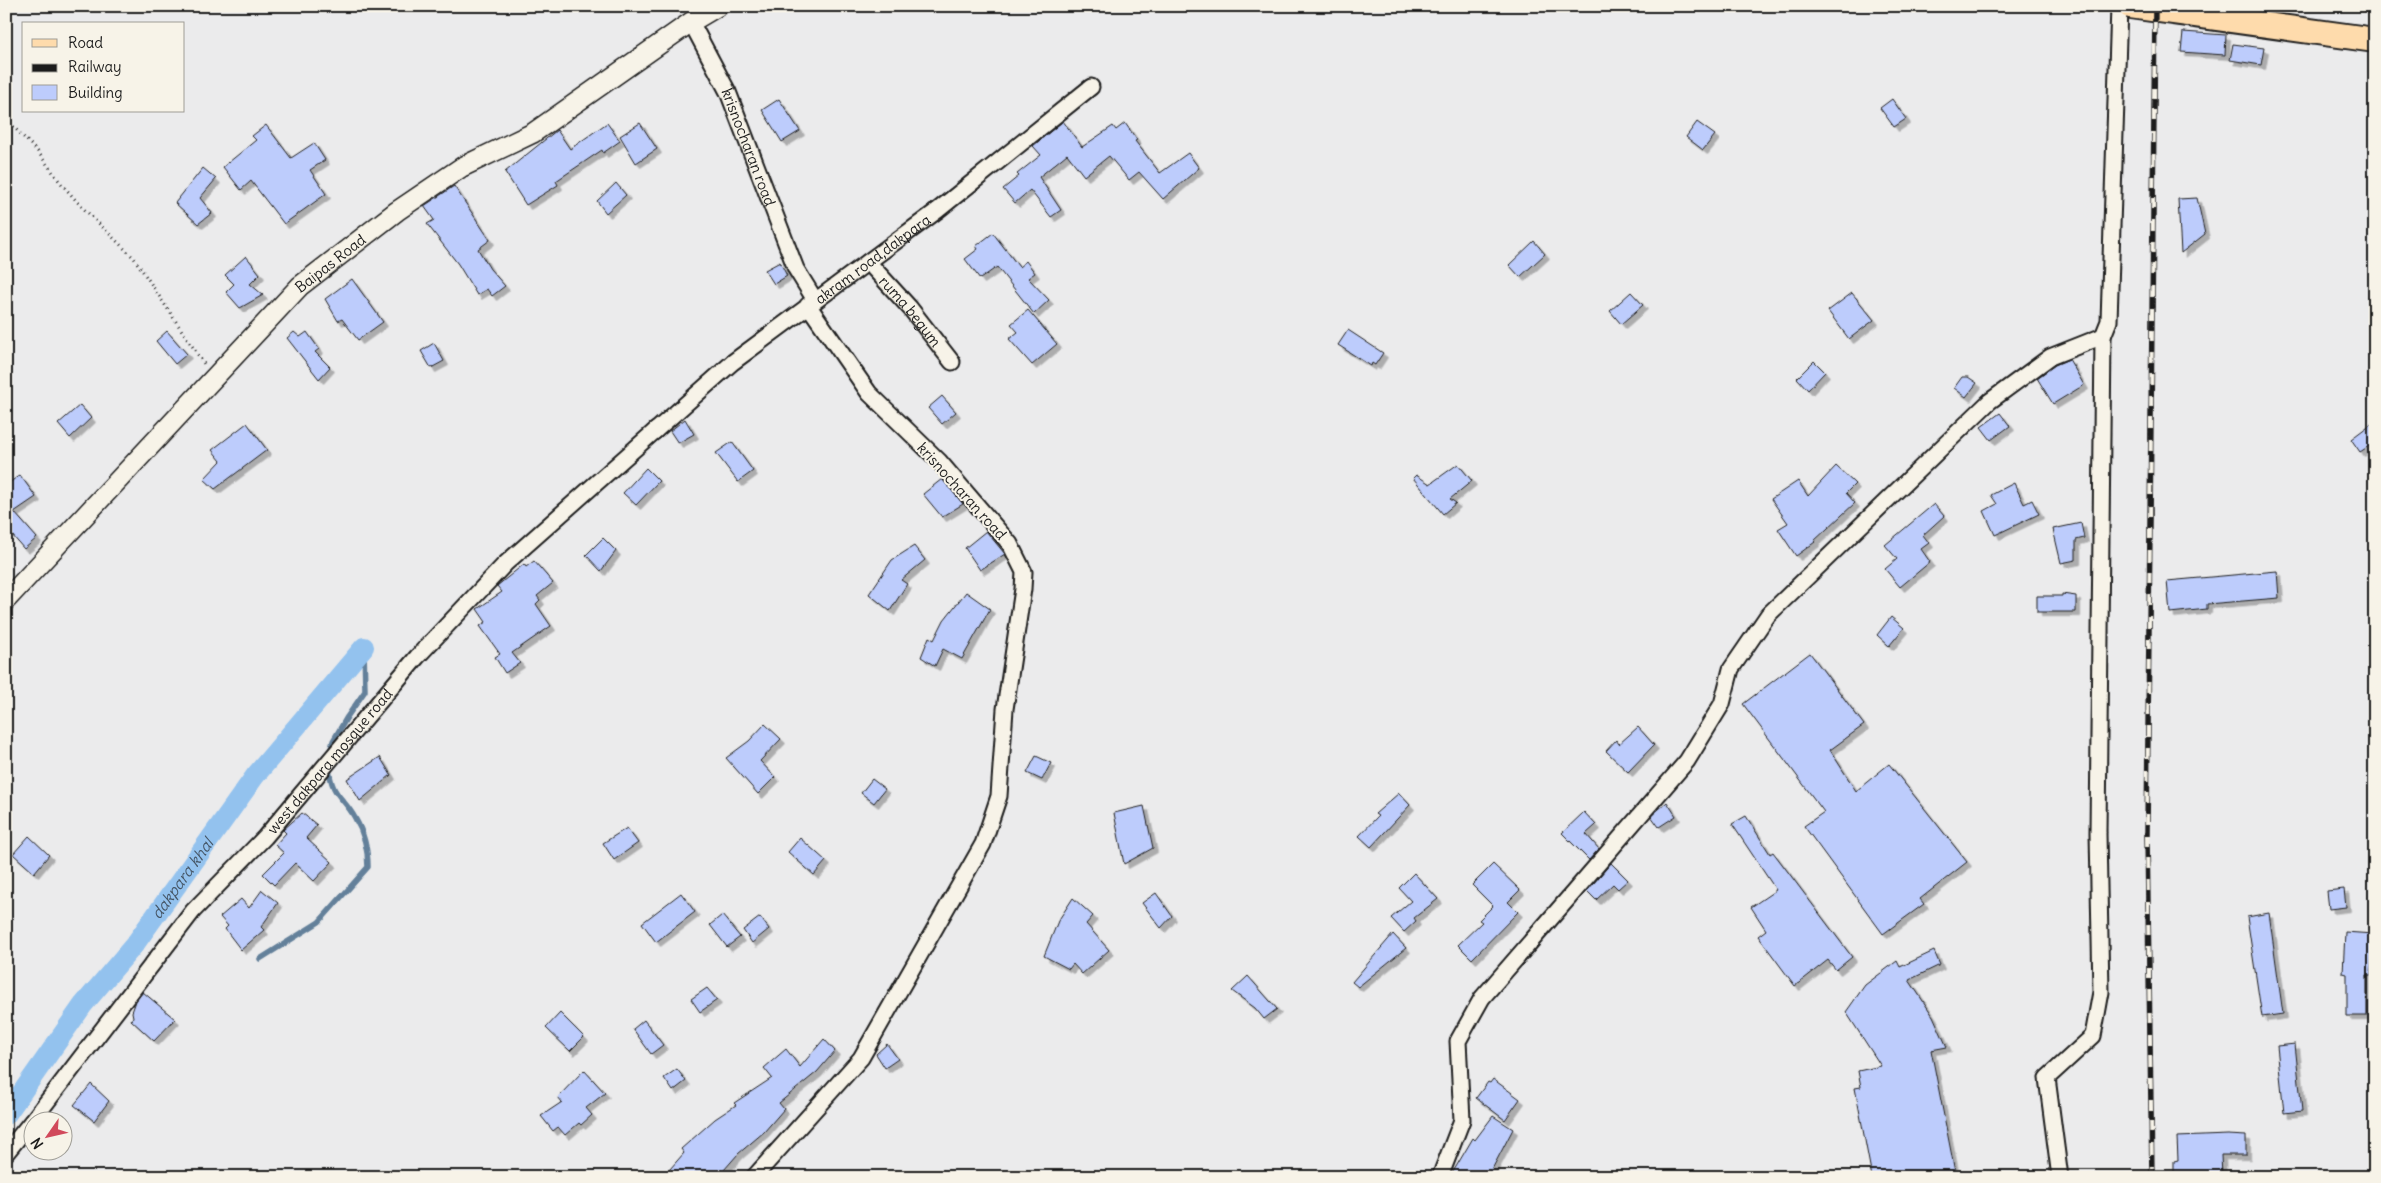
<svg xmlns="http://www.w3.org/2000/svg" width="2381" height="1183" font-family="Delius,sans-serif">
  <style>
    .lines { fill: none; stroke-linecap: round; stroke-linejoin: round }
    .stream { stroke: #63809a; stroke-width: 5.5 }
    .canal { stroke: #93c2ee; stroke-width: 20 }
    .building { fill: #bdccfc; stroke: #1c1c1c; filter: url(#shadow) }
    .minor-casing { stroke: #1c1c1c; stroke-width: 19 }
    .tertiary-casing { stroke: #1c1c1c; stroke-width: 22 }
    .primary-casing { stroke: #1c1c1c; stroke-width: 28 }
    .path { stroke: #1c1c1c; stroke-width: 3; stroke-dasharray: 1 4; stroke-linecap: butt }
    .minor { stroke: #f7f3e8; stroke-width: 15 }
    .tertiary { stroke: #f7f3e8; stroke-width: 19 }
    .primary { stroke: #fedbac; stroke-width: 24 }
    .rail-casing { stroke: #1c1c1c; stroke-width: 5.5 }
    .rail { stroke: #f7f3e8; stroke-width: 4; stroke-dasharray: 11; stroke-linecap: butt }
    .labels { text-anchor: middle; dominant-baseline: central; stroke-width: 4; stroke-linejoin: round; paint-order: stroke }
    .street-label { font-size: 15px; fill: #1c1c1c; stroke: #f7f3e8 }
    .water-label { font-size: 16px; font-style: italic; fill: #465666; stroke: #f7f3e8 }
  </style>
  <defs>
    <filter id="shadow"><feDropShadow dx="4.5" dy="4.5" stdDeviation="0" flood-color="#0004"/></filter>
  </defs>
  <rect width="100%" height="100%" fill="#ebebec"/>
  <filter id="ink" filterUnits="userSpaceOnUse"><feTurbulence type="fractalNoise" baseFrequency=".02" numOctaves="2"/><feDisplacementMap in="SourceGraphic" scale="10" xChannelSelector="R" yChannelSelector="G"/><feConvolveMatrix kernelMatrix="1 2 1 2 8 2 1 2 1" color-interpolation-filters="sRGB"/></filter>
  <g filter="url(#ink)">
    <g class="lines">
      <path class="stream" d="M330 752 333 741 347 717 365 691 364 647
        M260 959 319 922 368 867C368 850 364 833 355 818 343 796 331 796 329 767"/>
      <path class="canal" id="s1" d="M6 1115 83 1005 135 944 255 776 364 647"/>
    </g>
    <path class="building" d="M2183 32 2226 35 2225 55 2181 52Z
      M2233 44 2264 48 2261 65 2230 60Z
      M779 99 800 131 782 142 762 110Z
      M1892 99 1906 119 1894 127 1880 108Z
      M1063 121 1082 147 1113 126 1116 130 1125 123 1137 140 1135 141 1160 173 1188 153 1199 168 1163 199 1139 172 1129 180 1109 156 1084 176 1067 154 1039 177 1061 210 1051 217 1030 190 1015 203 1003 189 1019 176 1017 174 1041 155 1033 146Z
      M1697 122 1715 135 1703 150 1686 137Z
      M607 123 620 141 603 153 602 150 556 181 558 185 526 205 505 172 557 130 570 149Z
      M640 123 657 149 636 163 620 136Z
      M266 125 291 158 314 143 325 160 310 170 326 194 284 224 251 181 241 190 223 167 256 140 252 136Z
      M203 168 216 179 200 198 212 213 198 224 175 203Z
      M616 183 626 195 606 213 597 201Z
      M454 186 490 240 478 249 490 269 505 286 492 296 487 289 477 295 458 264 427 224 434 220 424 206Z
      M2197 198 2205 234 2181 253 2178 199Z
      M993 233 1019 267 1026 261 1035 273 1028 278 1049 300 1034 314 997 267 980 279 965 259 978 249 976 246Z
      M1534 241 1545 254 1520 277 1509 265Z
      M246 256 260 274 250 284 263 295 240 308 226 292 234 284 225 275Z
      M780 262 787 276 774 284 765 270Z
      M352 279 383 322 358 340 342 319 338 321 325 299Z
      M1631 292 1643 305 1621 324 1610 311Z
      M1852 293 1874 320 1849 339 1828 311Z
      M1028 310 1057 344 1032 365 1009 339 1018 332 1011 324Z
      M1348 330 1383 353 1375 365 1372 363 1371 366 1338 345Z
      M167 331 187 354 175 364 156 341Z
      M294 332 300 337 307 332 319 349 315 352 330 367 319 379 287 338Z
      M434 343 444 361 431 368 421 351Z
      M2069 359 2084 385 2053 404 2037 378 2055 365Z
      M1814 361 1825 372 1808 390 1797 378Z
      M1962 377H1968L1977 383 1966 397 1954 388Z
      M942 396 956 412 942 424 928 408Z
      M80 405 91 418 70 438 58 424Z
      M2000 413 2010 426 1991 440 1981 427Z
      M685 419 694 434 678 443 670 431Z
      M2375 421V442L2360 452 2351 439Z
      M247 423 267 450 215 489 204 479 221 461 212 450Z
      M732 442 753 471 738 482 716 453Z
      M1458 464 1472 481 1450 499 1456 503 1443 514 1413 478 1416 475 1430 484Z
      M1836 466 1855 484 1846 493 1855 503 1814 541 1815 542 1796 556 1778 529 1788 523 1771 499 1798 481 1808 496Z
      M646 468 659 481 636 505 623 493Z
      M20 475 36 497 14 512 37 538 24 549 6 528V485Z
      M942 479 963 504 942 517 923 494Z
      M2014 483 2024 504 2032 500 2039 514 1995 535 1984 511 1997 504 1991 495Z
      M1934 504 1944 516 1923 535 1929 543 1921 549 1930 562 1900 587 1885 569 1897 559 1885 545Z
      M2081 523 2084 538 2076 540V560L2061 563 2053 529Z
      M986 531 1005 554 980 570 965 548Z
      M603 538 616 551 601 571 586 555Z
      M914 546 925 560 901 580 907 584 890 611 869 594 892 560Z
      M534 561 553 583 537 596 540 600 536 604 551 626 512 653 520 663 505 673 495 657 500 654 480 626 486 622 477 609 502 592 497 586 524 564 526 567Z
      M2277 571 2279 598 2207 604V609L2170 613 2167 581Z
      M966 592 990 609 962 659 943 649 935 666 921 657 929 637 934 640 944 620Z
      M2062 594 2076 596V612H2037V596H2062Z
      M1891 617 1904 628 1889 646 1877 635Z
      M1810 653 1864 725 1830 750 1856 791 1889 764 1967 862 1920 899 1924 904 1883 934 1804 826 1824 812 1743 704Z
      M765 724 781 739 760 761 775 777 758 794 726 758 749 741Z
      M1638 727 1654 745 1628 772 1606 751 1616 740 1619 744Z
      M1036 756 1051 763 1042 780 1027 773Z
      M380 757 391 775 360 801 347 779Z
      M872 779 885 789 874 803 861 793Z
      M1399 793 1410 805 1371 847 1359 836 1378 816 1375 814Z
      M1667 802 1676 816 1659 827 1651 816Z
      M1144 806 1153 848 1124 864 1114 813Z
      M1584 812 1596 825 1586 834 1599 849 1589 860 1562 833Z
      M302 813 317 825 306 838 332 862 314 881 295 863 274 885 263 874 284 853 275 845 286 833 283 830Z
      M1746 816 1770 854 1773 852 1852 957 1836 970 1828 960 1795 986 1758 936 1766 930 1751 907 1776 890 1732 824Z
      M627 828 638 843 614 860 603 843Z
      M29 836 49 855 34 873 13 854Z
      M800 838 826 861 814 875 788 852Z
      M1611 863 1628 880 1618 889 1613 884 1596 900 1587 891Z
      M1493 864 1520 890 1508 902 1518 912 1472 959 1458 945 1482 922 1479 920 1493 906 1472 885Z
      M1414 873 1438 899 1414 918 1416 921 1404 932 1391 918 1411 901 1399 888Z
      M2344 889 2346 907 2329 909 2327 891Z
      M262 890 278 903 261 927 264 930 241 950 225 929 228 926 220 917 241 899 249 908Z
      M681 893 695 912 656 942 642 923Z
      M1156 893 1172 916 1161 928 1142 903Z
      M1073 898 1093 916 1086 924 1109 950 1082 974 1073 964 1069 969 1044 956 1058 921Z
      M2269 913 2283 1014 2262 1017 2247 917Z
      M722 915 740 937 727 947 710 925Z
      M760 917 769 929 752 943 743 930Z
      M2345 932 2373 934 2371 975H2367V1016H2347V974L2343 973Z
      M1393 934 1406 948 1358 987 1352 982Z
      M1934 951 1940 965 1909 980 1933 1016 1947 1047 1931 1050 1956 1177H1872L1855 1088 1861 1087 1858 1071 1881 1066 1846 1012 1865 985 1897 961 1900 967Z
      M1248 976 1277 1009 1264 1019 1255 1008 1232 991Z
      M707 988 717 1000 700 1012 691 999Z
      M143 992 175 1019 154 1041 131 1020 133 1017 132 1012 136 1001Z
      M560 1013 584 1037 570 1051 546 1028Z
      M644 1020 663 1045 651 1054 633 1029Z
      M824 1039 835 1051 817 1072 779 1103 784 1109 764 1132 738 1154 724 1170 730 1177H663L684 1153 681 1149 715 1119 736 1105 734 1103 772 1078 764 1068 786 1049 800 1067Z
      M887 1044 898 1059 885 1068 876 1054Z
      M2295 1044 2302 1111 2284 1113 2277 1046Z
      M677 1069 686 1081 673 1091 664 1078Z
      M584 1070 605 1093 586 1108 592 1115 581 1125 579 1123 565 1135 558 1127 553 1131 541 1116 562 1102 558 1097Z
      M1493 1079 1520 1099 1505 1120 1476 1098 1488 1082 1490 1083Z
      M91 1084 109 1101 94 1121 74 1105Z
      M1493 1116 1513 1129 1488 1177H1450L1473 1138 1475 1140Z
      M2228 1135 2246 1136V1155H2221L2222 1177H2174V1161L2178 1160 2177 1137Z"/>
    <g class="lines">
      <defs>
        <g id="minor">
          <path id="s2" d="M691 22 728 92 796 269 815 300"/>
          <path id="s3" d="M868 262 910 308 952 362"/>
          <path id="s4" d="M654 432 733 362 938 210 1091 87"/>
          <path id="s5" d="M33 1120 193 911 265 837 417 657 505 564 656 430"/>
          <path d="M6 1153 32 1121"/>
          <path d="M754 1177 861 1058 983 844 999 796 1005 709 1023 589 1024 572 1010 544 939 461 869 393 808 305"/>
          <path d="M1440 1177 1462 1120 1458 1041 1482 998 1687 761 1722 704 1731 669 1768 615 1990 401 2050 357 2103 336"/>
          <path d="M2060 1177 2047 1078 2093 1036 2101 992 2098 833 2103 336 2109 321 2119 6"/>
        </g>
        <g id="tertiary">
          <path id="s6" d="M6 600 300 286 397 211 462 167 533 133 691 22 718 6"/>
        </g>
        <path id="primary" d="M2130 6 2375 40"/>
      </defs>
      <use href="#minor" class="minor-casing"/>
      <use href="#tertiary" class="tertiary-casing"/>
      <use href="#primary" class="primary-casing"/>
      <path class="path" d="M6 119 38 152 60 182 81 206 134 258 204 364"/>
      <use href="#minor" class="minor"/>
      <use href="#tertiary" class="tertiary"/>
      <use href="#primary" class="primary"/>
      <defs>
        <path id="rail" d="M2152 1177 2147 835 2155 6"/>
      </defs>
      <use href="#rail" class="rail-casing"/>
      <use href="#rail" class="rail"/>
    </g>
  </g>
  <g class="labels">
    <g class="street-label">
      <text stroke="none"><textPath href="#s2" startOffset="138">krisnocharan road</textPath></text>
      <text stroke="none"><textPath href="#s4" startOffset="279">akram road,dakpara</textPath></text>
      <text stroke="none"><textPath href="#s6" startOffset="468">Baipas Road</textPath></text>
      <text stroke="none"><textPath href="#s3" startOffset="65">ruma begum</textPath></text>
      <text transform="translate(962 491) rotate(48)">krisnocharan road</text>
      <text stroke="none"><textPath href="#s5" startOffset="466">west dakpara mosque road</textPath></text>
    </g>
    <g class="water-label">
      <text stroke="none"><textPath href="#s1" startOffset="295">dakpara khal</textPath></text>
    </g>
  </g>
  <rect width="2381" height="1183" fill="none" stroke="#f7f3e8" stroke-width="25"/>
  <rect x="12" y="12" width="2356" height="1158" fill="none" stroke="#1c1c1c" stroke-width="2" filter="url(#ink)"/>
  <rect x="22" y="22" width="162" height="90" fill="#f7f3e8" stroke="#9f9d96"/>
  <rect x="32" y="39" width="25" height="8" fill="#fedbac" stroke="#9f9d96"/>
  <text x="68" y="48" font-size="15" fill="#1c1c1c">Road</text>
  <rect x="32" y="64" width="25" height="8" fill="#1c1c1c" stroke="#9f9d96"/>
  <text x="68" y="72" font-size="15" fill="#1c1c1c">Railway</text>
  <rect x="32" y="85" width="25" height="15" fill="#bdccfc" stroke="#9f9d96"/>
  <text x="68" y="98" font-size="15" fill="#1c1c1c">Building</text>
  <g transform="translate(48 1136) rotate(236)"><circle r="24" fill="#f7f3e8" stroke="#9f9d96"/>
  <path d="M0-4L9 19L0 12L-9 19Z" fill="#d1495b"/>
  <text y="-8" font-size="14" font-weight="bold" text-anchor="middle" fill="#1c1c1c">N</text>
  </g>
</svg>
